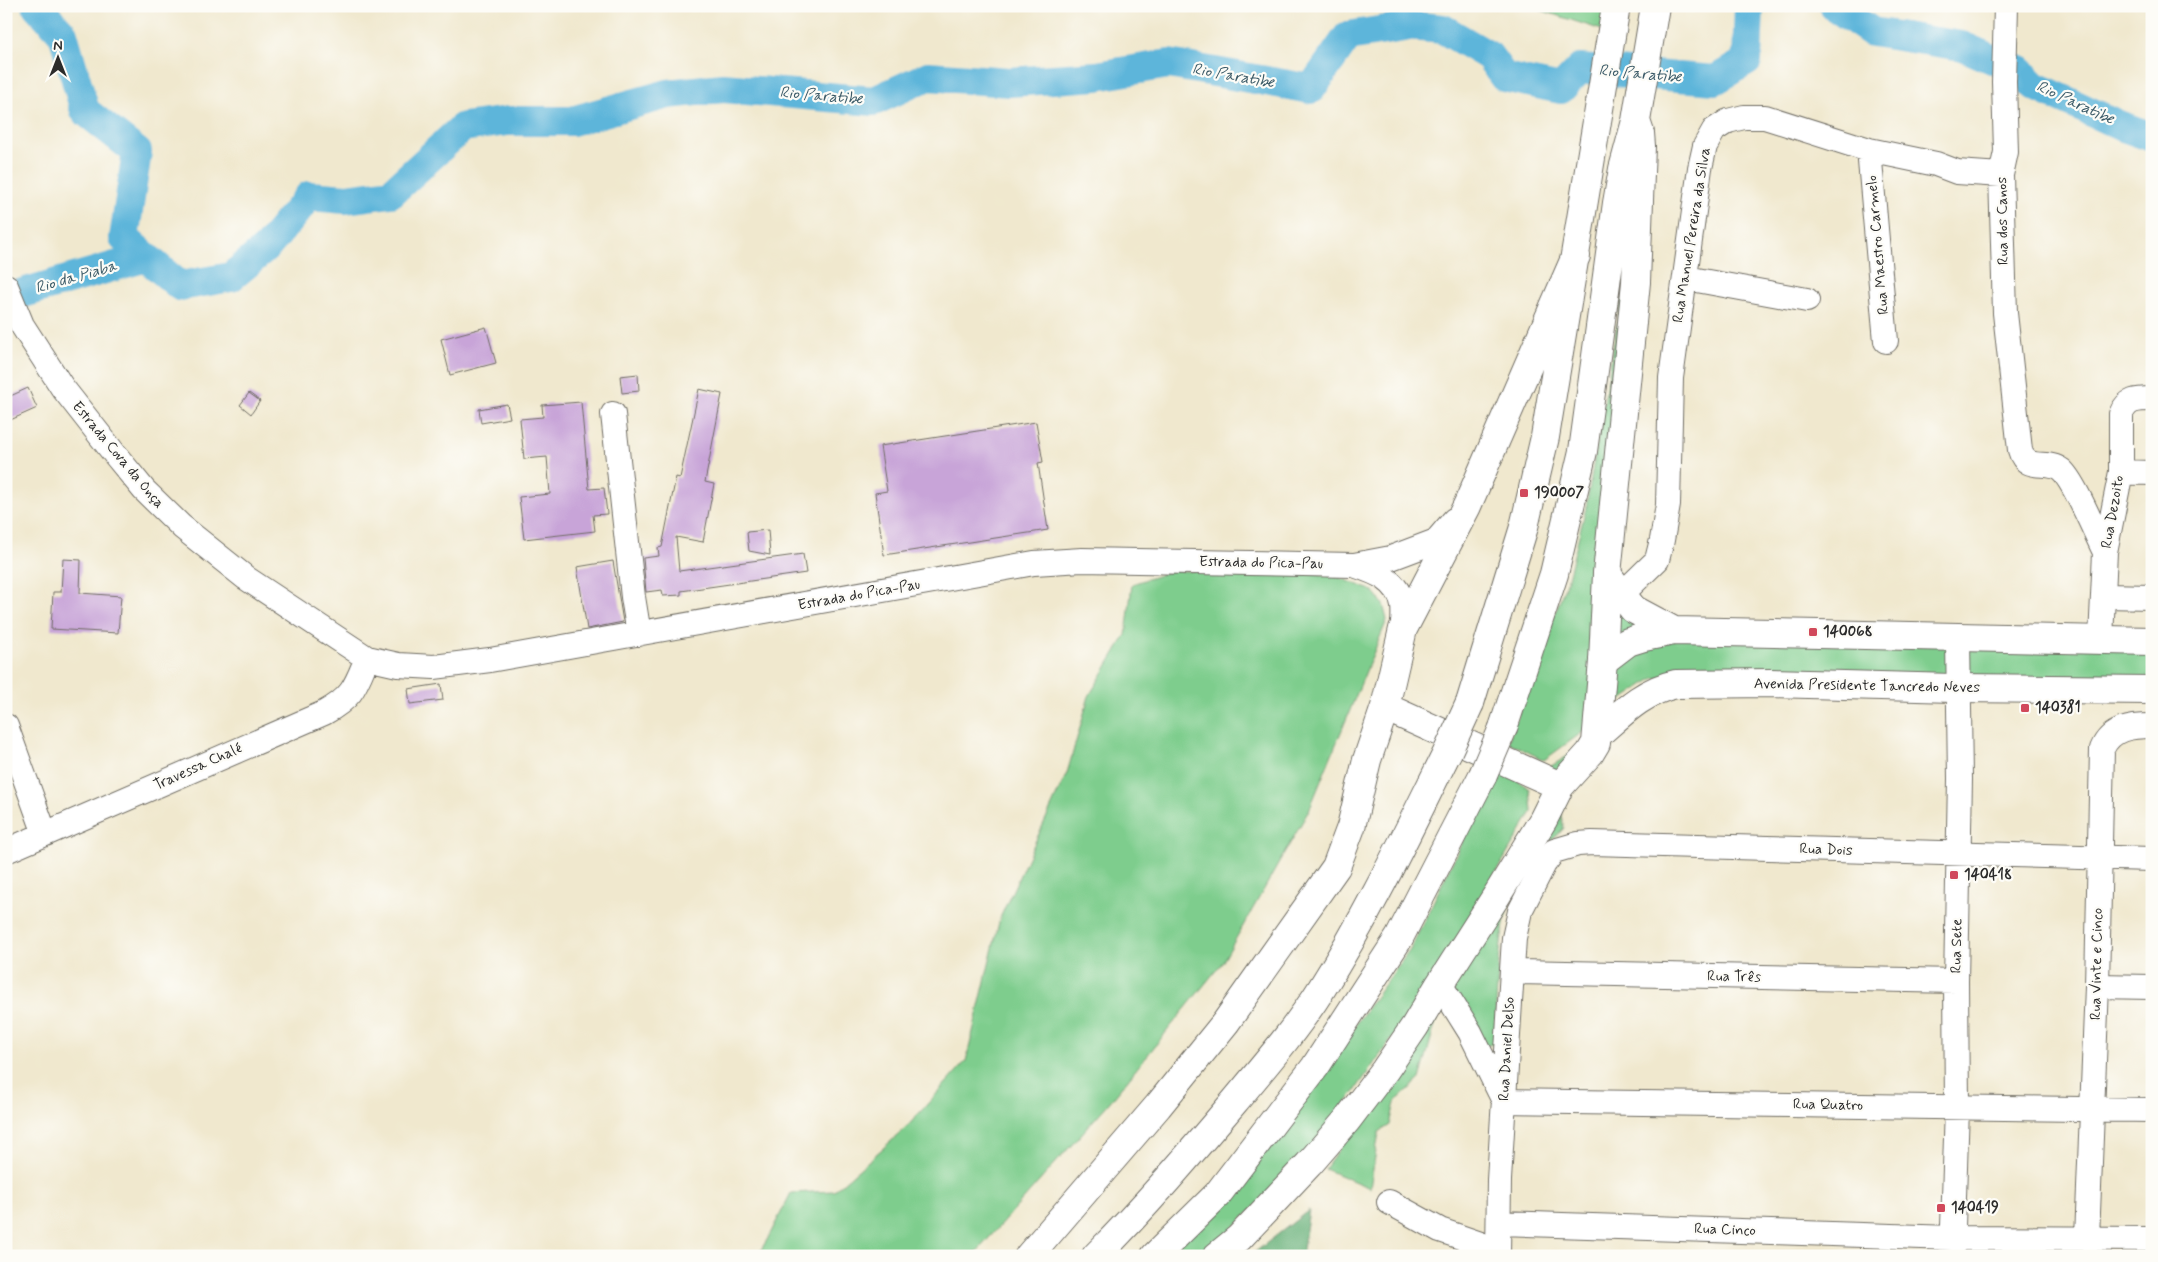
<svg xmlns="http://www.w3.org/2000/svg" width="2158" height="1262" font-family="Mynerve,sans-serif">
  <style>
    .green { fill: #7ecd8d; stroke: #547c5c }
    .forest { fill: #66b078; stroke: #486e52 }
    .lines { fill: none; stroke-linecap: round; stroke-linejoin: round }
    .river { stroke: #5db5da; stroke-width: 30 }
    .building { fill: #c8a4d8 }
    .minor-casing { stroke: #706d64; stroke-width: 26 }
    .major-casing { stroke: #706d64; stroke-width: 30 }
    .highway-casing { stroke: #706d64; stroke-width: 30 }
    .minor { stroke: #fff; stroke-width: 24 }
    .major { stroke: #fff; stroke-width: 28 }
    .highway { stroke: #fff; stroke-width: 28 }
    .highway-bridge-casing { stroke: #706d64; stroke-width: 30; stroke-linecap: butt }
    .highway-bridge { stroke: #fff; stroke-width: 28 }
    .poi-dot { fill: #d1495b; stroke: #fdfcf7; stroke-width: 2 }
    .labels { text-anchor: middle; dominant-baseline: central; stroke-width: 4.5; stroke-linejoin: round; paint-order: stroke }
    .street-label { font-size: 15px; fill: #2b2b2b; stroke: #fdfcf7 }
    .poi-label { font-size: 15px; font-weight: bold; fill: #2b2b2b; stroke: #fdfcf7; text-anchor: start }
    .water-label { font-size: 16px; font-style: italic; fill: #3c5b68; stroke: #fdfcf7 }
  </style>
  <rect width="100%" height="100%" fill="#fdfcf7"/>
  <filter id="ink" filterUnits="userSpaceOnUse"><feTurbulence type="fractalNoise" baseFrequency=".02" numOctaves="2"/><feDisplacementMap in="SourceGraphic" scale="10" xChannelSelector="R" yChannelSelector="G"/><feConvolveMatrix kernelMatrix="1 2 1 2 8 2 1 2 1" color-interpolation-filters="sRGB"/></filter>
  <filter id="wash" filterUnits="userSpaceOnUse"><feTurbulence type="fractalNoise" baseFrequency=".0096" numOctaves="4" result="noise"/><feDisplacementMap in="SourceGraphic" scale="20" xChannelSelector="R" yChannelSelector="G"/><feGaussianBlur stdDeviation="1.12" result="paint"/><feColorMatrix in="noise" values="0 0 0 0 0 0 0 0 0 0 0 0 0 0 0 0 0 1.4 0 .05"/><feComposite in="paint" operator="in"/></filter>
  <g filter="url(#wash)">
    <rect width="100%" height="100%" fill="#f0e8ce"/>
    <path class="green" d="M1613 6 1611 33 1531 7V6Z
      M1633 231 1587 729 1544 760 1508 742 1568 578 1586 508Z
      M1172 571 1307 572 1341 578 1373 591 1383 604 1387 620 1309 810 1222 963 1108 1104 973 1256H757L767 1240 791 1193 834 1191 905 1129 966 1061 1000 918 1067 773 1089 696 1126 635 1132 584Z
      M1612 603 1685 636 2152 646V684L1654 678 1611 707Z
      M1584 746 1559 808 1564 828C1551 842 1530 861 1520 876 1497 911 1497 1001 1494 1043L1486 1046 1449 985 1554 815 1548 768Z
      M1502 770 1530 789 1532 812 1424 993 1315 1147 1205 1256H1170L1336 1051 1410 950 1469 828Z
      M1437 1017 1420 1079 1395 1102 1390 1125 1379 1132 1370 1188 1325 1169 1399 1065Z"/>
    <path class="forest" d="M1309 1210 1302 1256H1250Z"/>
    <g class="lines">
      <path class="river" d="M37 6 63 34 85 111 137 152 124 238 180 286 231 277 267 247 309 196 346 199 391 193 463 127 508 121H572L668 94 723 88 874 101 928 76 1009 82 1097 76 1169 64 1311 89 1348 36 1410 26 1443 29 1489 56 1504 77 1561 89 1580 69 1715 80 1747 61 1749 6
        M1834 6 1872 32 1962 46 2020 71 2035 86 2121 126 2152 137
        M6 298 146 257"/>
    </g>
    <g id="blocks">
      <path class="building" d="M486 327 496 363 450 375 441 339Z
        M638 374 639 391 622 393 620 376Z
        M28 388 37 408 6 422V398Z
        M699 389 722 394 705 482 714 484 703 542 676 537 679 571 803 554 806 573 681 591V595L663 596 662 590 646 592 643 558 659 556 658 548 662 547 676 477 680 478Z
        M249 393 260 401 251 414 240 405Z
        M581 402 589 489 604 488 607 514 593 515 595 531 524 539 519 497 550 494 547 457 524 459 520 419 543 417 542 405Z
        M507 404 510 418 481 423 479 409Z
        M1036 422 1043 462 1038 463 1048 530 884 555 875 493 887 491 880 446Z
        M768 530 770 555 749 551 747 532Z
        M63 559 81 560 80 593 121 596 118 633 51 629 53 592H61Z
        M613 561 623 622 587 629 577 567Z
        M441 684 443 700 410 704 408 689Z"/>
    </g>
  </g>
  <g filter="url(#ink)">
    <use href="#blocks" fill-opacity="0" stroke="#706d64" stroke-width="1"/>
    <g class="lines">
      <defs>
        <path id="minor" d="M2006 6 2004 82 2006 152 2001 175 2005 313 2020 450C2026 473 2047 459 2061 470 2074 480 2096 535 2105 552
          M1869 150 1886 341
          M1686 278 1807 300
          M6 286 22 325 62 387 117 457 144 490 182 527 246 578 367 658 398 665 434 667 490 660 1034 563 1082 560 1354 565 1391 558 1436 541 1454 520
          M613 414 633 597 639 634
          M2121 472 2152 473
          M1354 565C1375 572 1399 580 1403 606 1404 613 1403 622 1403 629
          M1621 595 1657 560 1662 540 1668 505 1671 378 1700 168 1705 146 1714 130 1728 121 1744 117H1765L1869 150 1936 164 1957 172 2001 175
          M2105 596 2152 597
          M2101 639 2105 552 2121 472V414C2127 399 2137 399 2152 399
          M6 726 45 834
          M6 851 324 713C353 697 355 687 367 658
          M1512 972 1956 981
          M1440 984 1470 1032 1504 1101 2152 1110
          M2097 986 2152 987
          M1389 1202 1440 1230 1498 1250
          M1499 1223 1952 1238 2152 1239
          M2087 1238 2097 986 2102 749C2111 728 2131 726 2152 726
          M1498 1256 1499 1180 1514 938 1520 911 1544 864 1554 851 1578 844 1592 843 2152 859
          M1952 1256 1957 1108 1956 981 1960 779 1958 637"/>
        <path id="major" d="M1607 574 1633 609 1674 631
          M1603 661 1628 642 1644 637 1674 631 2152 641
          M1598 734C1622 713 1643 691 1676 684L1771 683 1953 688 2152 690"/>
        <path id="highway" d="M1470 703 1524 527 1545 437 1616 6
          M1385 707 1560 786
          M1503 728 1554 574 1583 451 1617 203 1623 169 1636 121 1655 6
          M1029 1256 1158 1106 1226 1022 1336 867 1351 827 1367 760 1385 707 1403 629 1467 506 1576 256
          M1096 1256C1145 1207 1190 1154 1235 1101 1265 1065 1297 1028 1322 988 1370 912 1408 831 1448 751
          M1155 1256 1217 1195 1315 1067 1399 938 1483 775
          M1217 1256 1239 1238 1309 1164 1347 1120 1385 1070 1415 1026 1440 984 1497 895 1543 820 1560 786 1590 753 1596 743 1603 661 1607 574 1636 282 1641 146 1640 133 1636 121"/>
      </defs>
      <use href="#minor" class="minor-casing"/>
      <use href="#major" class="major-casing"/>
      <use href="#highway" class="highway-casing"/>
      <use href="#minor" class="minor"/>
      <use href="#major" class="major"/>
      <use href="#highway" class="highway"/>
      <defs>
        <path id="highway-bridge" d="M1448 751 1470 703
          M1483 775 1503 728"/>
      </defs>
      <use href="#highway-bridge" class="highway-bridge-casing"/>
      <use href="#highway-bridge" class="highway-bridge"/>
    </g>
  </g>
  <g class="poi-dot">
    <rect x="1519" y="488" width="10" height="10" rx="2.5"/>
    <rect x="1808" y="627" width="10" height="10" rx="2.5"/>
    <rect x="2020" y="703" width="10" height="10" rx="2.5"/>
    <rect x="1949" y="870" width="10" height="10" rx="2.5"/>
    <rect x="1936" y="1203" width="10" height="10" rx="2.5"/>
  </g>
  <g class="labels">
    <g class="street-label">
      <text transform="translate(2003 221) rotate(-91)">Rua dos Canos</text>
      <text transform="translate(1692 235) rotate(-81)">Rua Manuel Pereira da Silva</text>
      <text transform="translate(1878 245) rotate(-95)">Rua Maestro Carmelo</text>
      <text transform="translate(118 455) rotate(50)">Estrada Cova da Onça</text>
      <text transform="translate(2113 512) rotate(-80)">Rua Dezoito</text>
      <text transform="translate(1261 563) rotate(1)">Estrada do Pica-Pau</text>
      <text transform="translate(859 595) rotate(-10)">Estrada do Pica-Pau</text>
      <text transform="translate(1867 686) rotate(1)">Avenida Presidente Tancredo Neves</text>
      <text transform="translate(198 767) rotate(-24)">Travessa Chalé</text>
      <text transform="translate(1826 850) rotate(2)">Rua Dois</text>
      <text transform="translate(1957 946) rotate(-89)">Rua Sete</text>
      <text transform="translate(2097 964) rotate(-89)">Rua Vinte e Cinco</text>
      <text transform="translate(1734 977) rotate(1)">Rua Três</text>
      <text transform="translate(1507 1049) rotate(-87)">Rua Daniel Delso</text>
      <text transform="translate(1828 1105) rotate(1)">Rua Quatro</text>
      <text transform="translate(1725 1230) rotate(2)">Rua Cinco</text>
    </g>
    <g class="poi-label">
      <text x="1534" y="493">190007</text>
      <text x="1823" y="632">140068</text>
      <text x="2035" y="708">140381</text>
      <text x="1964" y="875">140418</text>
      <text x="1951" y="1208">140419</text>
    </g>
    <g class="water-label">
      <text transform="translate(1640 74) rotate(5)">Rio Paratibe</text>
      <text transform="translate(1233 76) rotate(10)">Rio Paratibe</text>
      <text transform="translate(821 96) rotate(5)">Rio Paratibe</text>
      <text transform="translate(2075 103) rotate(25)">Rio Paratibe</text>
      <text transform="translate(76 277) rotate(-16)">Rio da Piaba</text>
    </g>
  </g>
  <rect width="2158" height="1262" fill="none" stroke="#fdfcf7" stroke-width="25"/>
  <g transform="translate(58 58)" stroke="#fdfcf7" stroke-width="4" paint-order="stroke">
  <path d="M0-4L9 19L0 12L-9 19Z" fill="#2b2b2b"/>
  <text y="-8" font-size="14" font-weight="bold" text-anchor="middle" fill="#2b2b2b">N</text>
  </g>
</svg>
